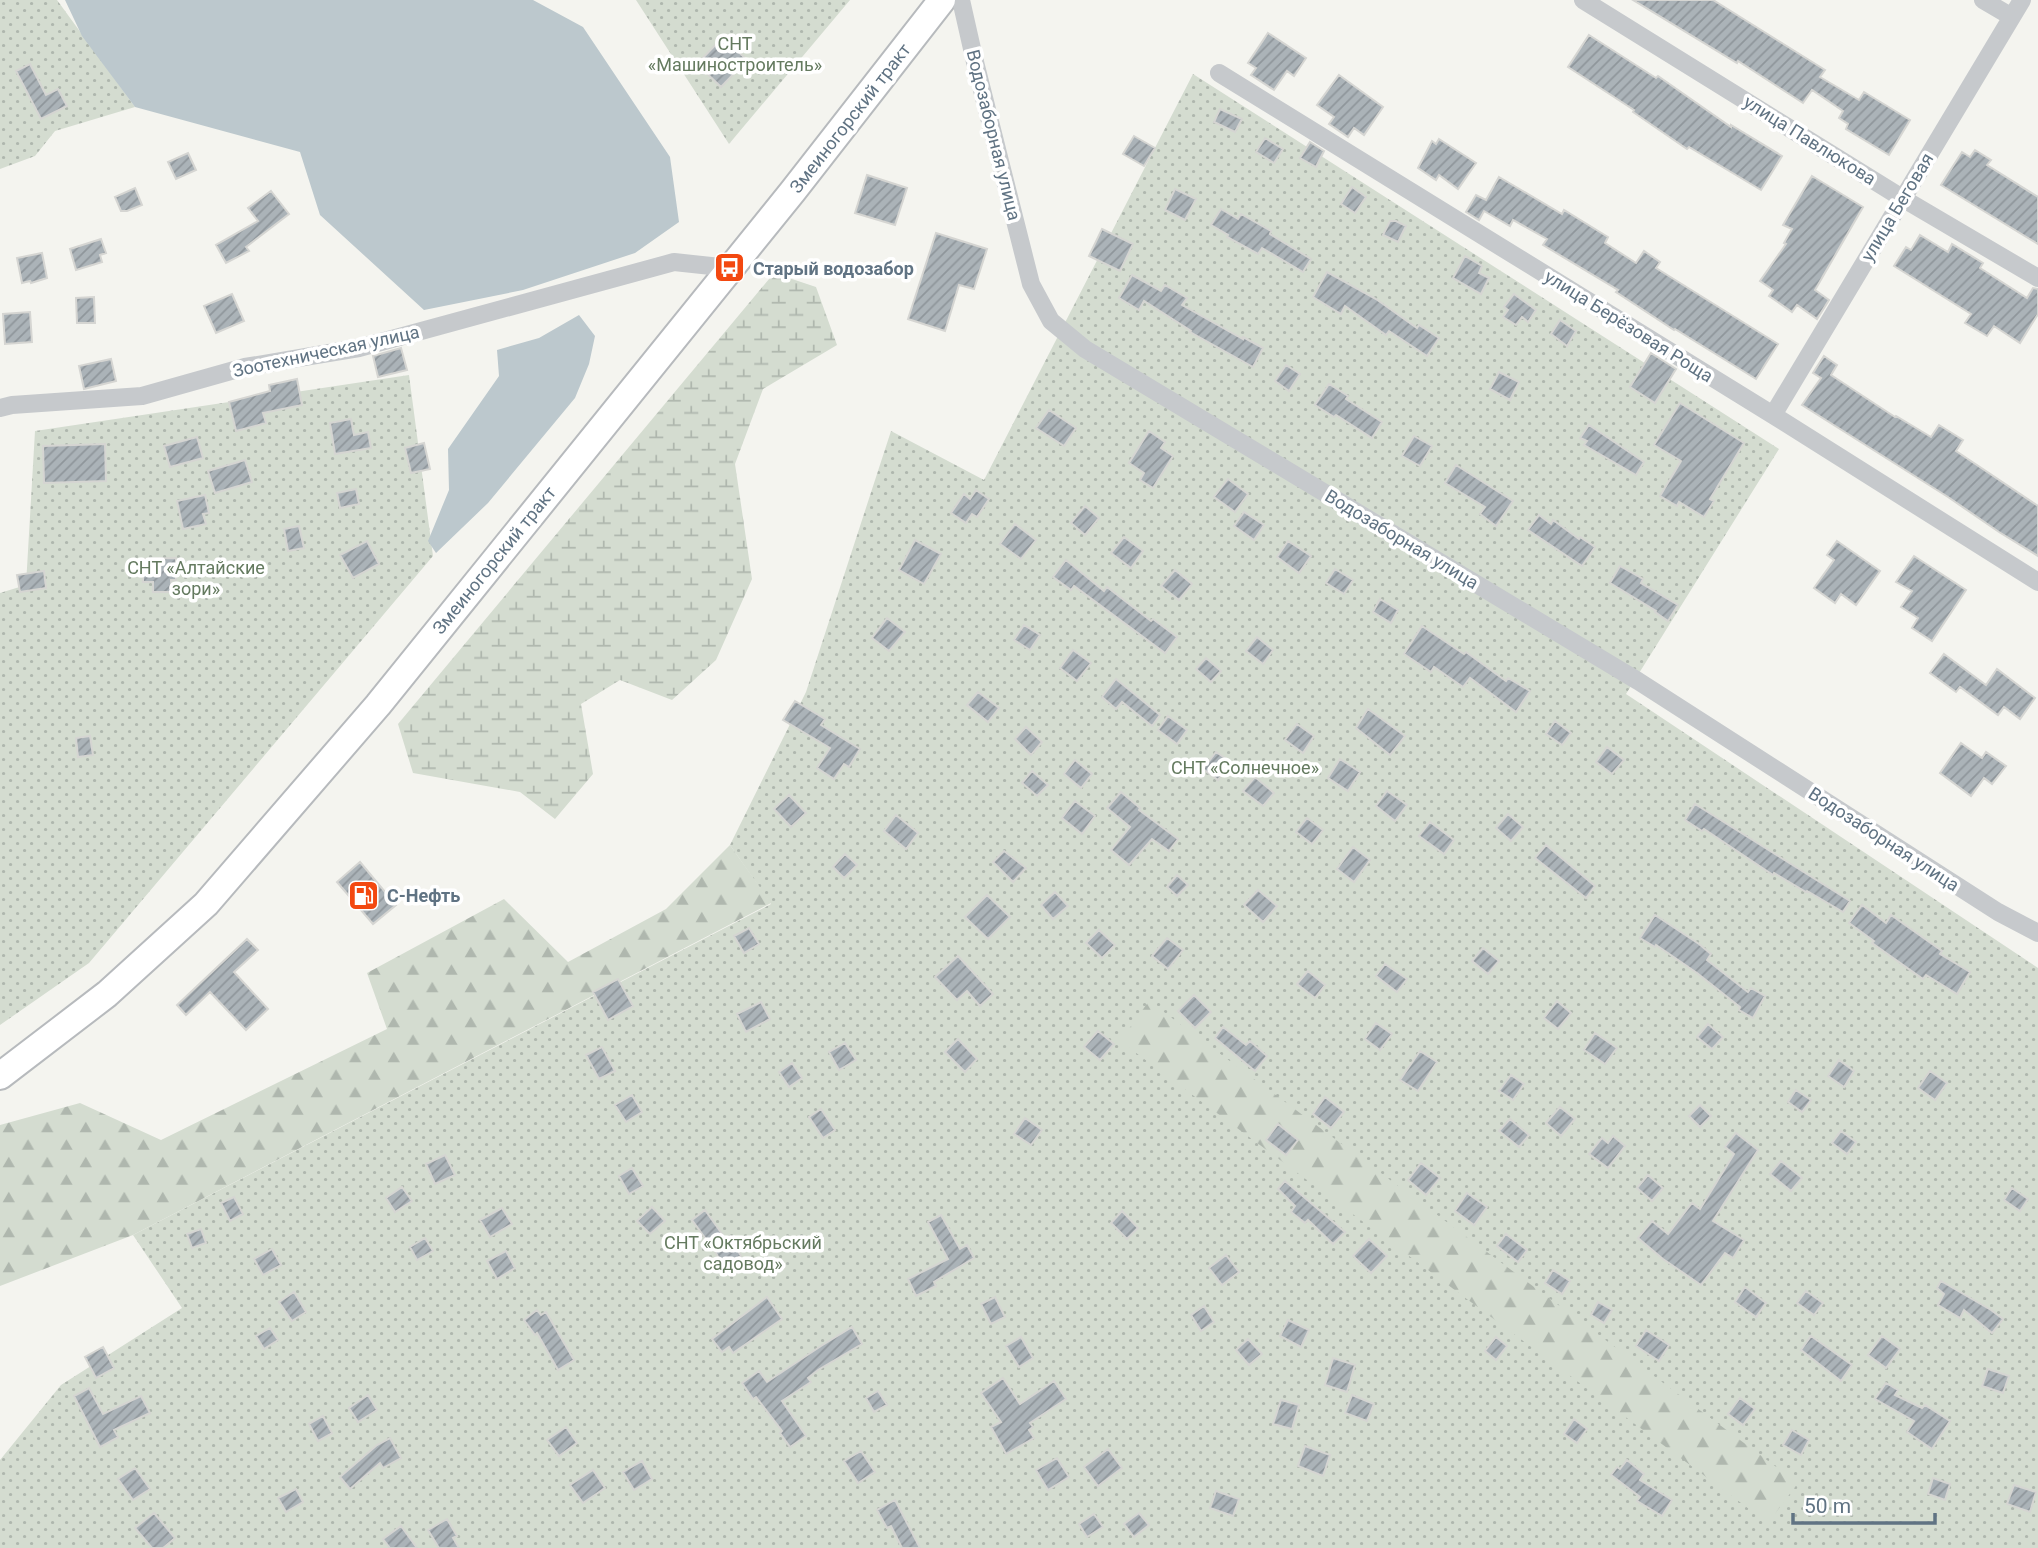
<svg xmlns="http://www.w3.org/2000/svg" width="2038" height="1548" font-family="Roboto,sans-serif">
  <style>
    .grass { fill: url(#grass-dots) }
    .forest { fill: url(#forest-firs) }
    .wetland { fill: url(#wetland-marsh) }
    .water { fill: #bcc8cd }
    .building { fill: url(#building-hatch); stroke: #d5d5d2; stroke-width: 2 }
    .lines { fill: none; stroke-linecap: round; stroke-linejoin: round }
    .highway-casing { stroke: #b7babd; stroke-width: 30 }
    .minor { stroke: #c6c9cc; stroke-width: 18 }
    .highway { stroke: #fff; stroke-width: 26 }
    .labels { text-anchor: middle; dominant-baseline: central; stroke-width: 7; stroke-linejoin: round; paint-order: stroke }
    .park-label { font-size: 18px; fill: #647a5f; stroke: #fff }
    .street-label { font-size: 18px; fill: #607383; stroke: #fff }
    .poi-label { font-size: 18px; font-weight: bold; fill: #607383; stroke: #fff; text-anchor: start }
  </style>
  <defs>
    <pattern id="grass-dots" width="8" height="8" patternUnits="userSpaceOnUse" patternTransform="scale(1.75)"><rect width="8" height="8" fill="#d4dcd0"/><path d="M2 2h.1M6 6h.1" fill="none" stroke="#afb7ae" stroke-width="1.8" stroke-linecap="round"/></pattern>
    <pattern id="forest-firs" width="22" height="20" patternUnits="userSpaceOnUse" patternTransform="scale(1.75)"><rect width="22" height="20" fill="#d4dcd0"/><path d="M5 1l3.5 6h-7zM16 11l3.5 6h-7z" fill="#afb7ae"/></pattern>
    <pattern id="wetland-marsh" width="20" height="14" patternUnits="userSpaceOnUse" patternTransform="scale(1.75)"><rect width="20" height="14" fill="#d4dcd0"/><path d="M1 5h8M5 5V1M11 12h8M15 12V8" fill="none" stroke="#afb7ae"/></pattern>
    <pattern id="building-hatch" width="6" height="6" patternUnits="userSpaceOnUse" patternTransform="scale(1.75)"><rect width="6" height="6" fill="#abb3b8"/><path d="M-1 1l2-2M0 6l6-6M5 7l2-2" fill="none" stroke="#8f969b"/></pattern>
  </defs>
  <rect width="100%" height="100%" fill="#f4f4ef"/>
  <path class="grass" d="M0 0H57L135 107 55 131 35 156 0 169Z
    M636 0H850L729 144Z
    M1193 74 1779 449 1626 694 2038 968V1548H0V1460L61 1385 182 1308 133 1235 771 904 730 845 806 692 891 431 984 480Z
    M409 375 433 556 89 963 0 1025V593L26 585 35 431Z"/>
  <path class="forest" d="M730 845 771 903 133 1235 0 1286V1125L80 1103 161 1140 387 1029 367 973 504 899 568 962 666 909Z
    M1149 1001 1798 1483 1768 1523 1120 1041Z"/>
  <path class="wetland" d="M774 273 816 287 837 345 763 389 735 464 752 579 716 660 672 700 620 680 581 704 593 774 555 819 520 792 413 773 398 724Z"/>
  <path class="water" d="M65 0H533L583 27 670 157 679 222 635 253 523 290 424 310 320 215 300 152 135 107 82 36Z
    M579 315 595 336 589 364 575 398 488 503 436 553 428 541 449 490 448 449 499 376 497 350 539 338Z"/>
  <path class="building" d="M1633 0H1713L1825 70 1820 77 1859 100 1864 92 1910 120 1889 155 1846 129 1848 124 1839 118 1843 111 1812 90 1803 103 1738 61 1737 63Z
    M1268 33 1306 58 1294 76 1287 71 1274 90 1251 75 1256 68 1248 63Z
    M1589 35 1656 78 1658 76 1731 127V125L1782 156 1761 190 1689 147 1687 149 1633 112 1634 110 1568 67Z
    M723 37 747 60 721 87 697 64Z
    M30 64 46 95 58 89 67 106 41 119 16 71Z
    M1339 75 1383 107 1364 135 1354 128 1348 137 1329 124 1334 117 1317 105Z
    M1220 109 1242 119 1235 132 1214 122Z
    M1134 136 1155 148 1144 166 1123 154Z
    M1265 138 1283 149 1274 163 1256 152Z
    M1439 139 1476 163 1458 189 1439 175 1436 180 1418 168 1432 141 1436 144Z
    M1310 142 1324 151 1316 167 1300 158Z
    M1975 150 1991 160 1987 165 2038 197V244L1941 185 1962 152 1970 157Z
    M188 153 196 170 176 179 168 162Z
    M867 175 907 188 895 225 855 213Z
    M1812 176 1863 207 1815 290 1829 300 1817 319 1797 305 1792 312 1769 296 1773 290 1760 281 1786 244 1784 243 1792 229 1783 225Z
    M1499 177 1562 214 1564 210 1608 237 1605 243 1636 263 1644 251 1660 262 1656 268 1778 344 1756 379 1675 329 1674 330 1616 292 1618 290 1543 245 1547 239 1513 220 1510 226 1484 211 1479 220 1466 212 1476 195 1486 200Z
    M1352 187 1366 197 1355 213 1341 204Z
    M135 188 142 205 127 211H121L115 197Z
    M1175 189 1196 199 1185 220 1165 210Z
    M271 191 289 214 246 247 249 251 226 263 216 245 258 221 248 208Z
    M1221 209 1238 219 1241 214 1271 231 1270 234 1311 259 1303 272 1262 248 1258 254 1227 237 1228 235 1211 225Z
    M1390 221H1396L1406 226 1398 242 1383 235Z
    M1102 229 1133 244 1120 271 1089 256Z
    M936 233 987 249 974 289 959 285 945 331 908 319Z
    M1920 235 1948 252 1952 244 1983 263 1980 268 2027 298 2033 288 2038 289V314L2020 343 1994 326 1987 336 1965 323 1971 314 1894 266 1906 247 1911 250Z
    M101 239 106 253 100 255 102 262 76 270 70 249Z
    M42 253 47 278 31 283 30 281 22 283 17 258Z
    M1465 256 1482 266 1479 273 1489 278 1481 294 1453 278Z
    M1327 272 1376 299 1417 328 1419 325 1439 338 1427 356 1389 331 1386 335 1345 306 1341 314 1313 297Z
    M1132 275 1161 291 1165 285 1187 298 1182 305 1243 339V337L1263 348 1253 367 1190 332 1191 331 1144 301 1139 310 1119 298Z
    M232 294 244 321 216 333 204 306Z
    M1514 294 1536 310 1528 322 1522 317 1516 325 1503 317 1508 310 1504 307Z
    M94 297 95 323H77L76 298Z
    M30 312 32 342 5 344 3 314Z
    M1560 320 1576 331 1567 346 1551 334Z
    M401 348 407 370 378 377 373 356Z
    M1651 353 1676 369 1655 403 1630 387Z
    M1824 356 1837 365 1831 375 1895 417 1896 416 1931 437 1939 425 1963 440 1956 451 2038 506V556L1999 532 1948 497 1802 405 1821 378 1813 373Z
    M111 359 116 381 84 389 79 366Z
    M1286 365 1300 374 1289 391 1275 381Z
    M1499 372 1519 382 1510 400 1490 389Z
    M297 379 302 405 263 413 266 423 236 431 229 402 270 391 269 385Z
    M1329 384 1348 396 1346 399 1382 422 1372 438 1336 415 1334 417 1315 405Z
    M1680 403 1744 443 1710 499 1714 501 1704 517 1679 502 1677 506 1660 496 1681 461 1654 445Z
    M1049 410 1076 428 1064 446 1036 428Z
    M351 419 354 435 368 432 371 448 335 454 330 423Z
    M1589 425 1644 462 1636 475 1584 445 1587 441 1580 438Z
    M1149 431 1165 442 1161 448 1173 456 1153 488 1140 480 1144 473 1129 463Z
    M1414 436 1432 446 1420 466 1402 456Z
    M197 437 203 458 170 467 164 446Z
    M424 443 430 469 411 473 405 448Z
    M105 444 106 481 44 483 43 446Z
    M245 460 252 482 215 493 208 471Z
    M1456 465 1513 501 1496 526 1480 514 1485 507 1445 483Z
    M1228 479 1248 494 1235 512 1214 497Z
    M356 489 359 504 340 508 337 493Z
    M976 490 989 499 977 517 972 514 966 523 951 513 964 494 970 499Z
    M205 495 209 513 203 514 206 524 183 529 177 501Z
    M1085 506 1099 518 1085 535 1071 523Z
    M1244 512 1264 525 1254 540 1234 526Z
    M1539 515 1551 524 1553 520 1579 539 1580 537 1595 547 1582 566 1528 530Z
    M1015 524 1036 540 1021 559 1000 544Z
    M299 526 304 548 288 551 284 529Z
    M1124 537 1143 551 1131 568 1111 553Z
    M915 540 941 554 924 584 899 570Z
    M367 541 379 564 353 578 340 555Z
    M1288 541 1311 556 1299 573 1277 557Z
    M1837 541 1880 571 1856 605 1841 594 1835 603 1814 588 1834 560 1827 555Z
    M1914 556 1966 590 1932 641 1912 628 1918 618 1901 607 1912 591 1896 582Z
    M176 558V580H171L172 592H153V582H143V559Z
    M1066 560 1104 591 1107 587 1151 621 1153 619 1177 637 1165 653 1074 586 1071 590 1053 577Z
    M1620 566 1643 579 1641 583 1678 605 1668 621 1655 612 1656 611 1610 583Z
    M1335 569 1353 580 1344 594 1326 583Z
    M1175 570 1192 584 1179 600 1161 586Z
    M44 571 46 588 20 592 17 575Z
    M1380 599 1398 610 1391 623 1373 612Z
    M887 618 905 632 889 651 872 638Z
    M1024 625 1040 635 1030 650 1014 640Z
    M1422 626 1464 654 1466 652 1506 681 1508 678 1530 691 1516 712 1470 678 1463 687 1434 667 1431 672 1404 654Z
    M1257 637 1273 650 1263 664 1246 651Z
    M1073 650 1091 663 1077 681 1060 668Z
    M1944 654 1986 685 1997 669 2035 698 2020 719 2004 707 1998 715 1960 687 1956 692 1930 673Z
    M1206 658 1221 671 1211 682 1196 669Z
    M1116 679 1160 715 1152 726 1122 702 1116 709 1102 697Z
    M978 692 999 708 988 722 967 705Z
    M795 701 825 719 821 725 860 749 849 767 844 764 834 779 817 768 830 748 783 720Z
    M1368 709 1405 736 1390 755 1356 728Z
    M1168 716 1187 730 1177 744 1158 730Z
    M1555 721 1571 733 1562 745 1546 734Z
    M1297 724 1314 736 1303 753 1285 740Z
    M1026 727 1042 742 1031 755 1015 739Z
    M90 736 93 755 78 757 76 738Z
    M1961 743 1982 758 1986 752 2006 766 1992 784 1984 778 1971 796 1940 773Z
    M1607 747 1624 760 1612 774 1596 762Z
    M1216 752 1231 762 1218 780 1203 769Z
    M1340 759 1360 772 1348 791 1328 778Z
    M1075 760 1092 774 1081 788 1064 774Z
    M1032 771 1048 785 1037 796 1022 783Z
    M1255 777 1274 793 1263 806 1243 791Z
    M1387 791 1407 805 1395 821 1376 806Z
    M1121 792 1140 808 1139 810 1178 839 1169 851 1152 839 1129 865 1111 850 1130 827 1107 808Z
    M789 795 806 813 791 827 774 809Z
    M1075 801 1095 816 1082 834 1062 818Z
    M1695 804 1850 901 1843 912 1807 891 1806 892 1774 873 1773 875 1704 829 1702 831 1685 820Z
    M1508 814 1523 827 1511 841 1496 828Z
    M896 815 918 833 906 849 884 831Z
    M1307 818 1323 830 1312 844 1296 832Z
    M1430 822 1454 840 1444 854 1419 836Z
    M1546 845 1595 886 1586 898 1535 858Z
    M1353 847 1370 860 1354 882 1337 869Z
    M1004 851 1026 868 1013 882 993 862Z
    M845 854 857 865 844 878 833 867Z
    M360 862 396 905 373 924 337 882Z
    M1177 875 1188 885 1177 896 1167 887Z
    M1258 890 1277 906 1263 922 1244 905Z
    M1055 892 1068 906 1053 919 1041 905Z
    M987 895 1010 917 988 939 965 917Z
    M1862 905 1886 923 1891 915 1942 951 1940 954 1970 972 1957 994 1926 975 1923 979 1872 943 1874 941 1849 923Z
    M1655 915 1699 944 1711 954 1707 960 1748 992 1751 988 1765 996 1753 1018 1739 1010 1740 1007 1697 973 1656 945 1655 947 1640 938Z
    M749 928 759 944 744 953 734 936Z
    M1099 930 1115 945 1102 958 1086 943Z
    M1167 938 1183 950 1168 969 1152 956Z
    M247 939 258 950 234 972 268 1009 246 1030 210 992 186 1015 177 1005Z
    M1483 948 1499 961 1488 974 1472 961Z
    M958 956 993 994 980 1006 967 991 957 1000 935 977Z
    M1385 964 1407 979 1397 992 1376 976Z
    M1308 971 1325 985 1315 998 1297 984Z
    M618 979 633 1006 608 1020 593 992Z
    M1194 995 1211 1012 1195 1028 1178 1011Z
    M1557 1001 1571 1013 1558 1029 1544 1018Z
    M761 1002 770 1019 746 1032 737 1014Z
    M1376 1023 1392 1034 1380 1050 1365 1039Z
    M1708 1024 1723 1037 1712 1049 1697 1037Z
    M1223 1027 1246 1045 1250 1041 1267 1056 1255 1071 1215 1038Z
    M1098 1031 1114 1044 1100 1060 1084 1047Z
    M1595 1033 1617 1048 1605 1064 1584 1050Z
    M958 1039 977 1059 965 1072 945 1052Z
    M845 1043 856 1060 839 1070 829 1052Z
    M602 1047 615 1071 599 1079 586 1055Z
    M1420 1051 1437 1062 1418 1091 1400 1080Z
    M1839 1060 1854 1071 1844 1087 1828 1076Z
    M792 1063 802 1078 789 1087 779 1072Z
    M1930 1071 1947 1083 1935 1100 1918 1088Z
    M1511 1075 1524 1084 1513 1100 1499 1091Z
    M1796 1090 1811 1100 1802 1112 1788 1102Z
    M632 1095 642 1112 626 1122 615 1105Z
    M1325 1097 1344 1112 1331 1128 1313 1114Z
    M1700 1105 1711 1116 1700 1127 1689 1116Z
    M1560 1107 1575 1119 1561 1136 1546 1123Z
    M821 1109 835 1130 823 1138 809 1117Z
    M1025 1118 1042 1130 1031 1145 1014 1134Z
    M1510 1119 1529 1135 1519 1147 1499 1131Z
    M1278 1124 1298 1140 1286 1155 1266 1140Z
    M1841 1131 1856 1142 1847 1154 1832 1143Z
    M1736 1133 1758 1150 1713 1221 1744 1240 1733 1258 1725 1253 1701 1285 1663 1259 1638 1238 1652 1221 1668 1234 1692 1203 1700 1209 1734 1154 1725 1147Z
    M1613 1136 1625 1146 1608 1168 1589 1154 1602 1138 1608 1143Z
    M445 1155 455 1175 435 1184 426 1164Z
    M1781 1161 1802 1178 1791 1191 1770 1174Z
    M1421 1163 1440 1178 1426 1195 1408 1180Z
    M632 1168 643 1186 629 1194 619 1176Z
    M1648 1175 1663 1188 1652 1201 1637 1188Z
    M1285 1181 1345 1232 1333 1244 1308 1220 1305 1223 1291 1212 1295 1206 1278 1189Z
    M402 1187 412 1201 395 1212 386 1198Z
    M2012 1188 2028 1199 2020 1211 2004 1200Z
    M1467 1193 1487 1207 1474 1225 1455 1211Z
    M234 1197 243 1214 230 1221 221 1203Z
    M652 1207 665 1221 650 1234 637 1221Z
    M502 1208 512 1224 490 1237 480 1220Z
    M705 1210 725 1238 730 1236 741 1256 723 1266 716 1253 692 1220Z
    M1122 1211 1138 1228 1127 1239 1111 1223Z
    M941 1215 960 1249 967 1245 974 1258 934 1282 936 1286 916 1296 908 1279 948 1259 928 1222Z
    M201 1229 206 1243 192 1248 187 1234Z
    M1506 1234 1527 1250 1518 1262 1497 1246Z
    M425 1238 433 1251 417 1260 410 1247Z
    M1369 1239 1387 1256 1371 1273 1353 1256Z
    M272 1249 281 1265 263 1275 254 1259Z
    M506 1251 515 1268 497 1279 487 1261Z
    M1226 1255 1239 1272 1222 1285 1209 1268Z
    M1553 1270 1570 1281 1562 1294 1545 1283Z
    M1941 1281 1991 1310 2003 1319 1992 1333 1964 1310 1960 1318 1938 1305 1944 1294 1937 1288Z
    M1745 1287 1766 1303 1756 1317 1735 1302Z
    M1806 1291 1823 1303 1814 1315 1797 1303Z
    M294 1292 306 1312 292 1321 279 1302Z
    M767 1297 782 1319 733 1353 729 1347 722 1352 712 1339Z
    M995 1297 1005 1317 991 1324 981 1304Z
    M1598 1302 1612 1310 1604 1323 1591 1315Z
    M1204 1306 1214 1322 1201 1331 1191 1315Z
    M537 1310 541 1315 546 1312 574 1360 558 1370 537 1333 535 1335 524 1320Z
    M1288 1320 1309 1330 1301 1347 1280 1336Z
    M852 1327 862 1344 818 1370 808 1378 811 1382 782 1401 806 1436 790 1447 780 1433 782 1431 756 1397 753 1399 742 1383 759 1371 767 1382 821 1346Z
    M270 1328 278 1340 264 1349 256 1336Z
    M1646 1330 1669 1345 1659 1361 1636 1346Z
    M1811 1336 1852 1365 1841 1381 1801 1350Z
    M1882 1336 1900 1349 1886 1368 1868 1355Z
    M1021 1337 1033 1358 1019 1367 1006 1346Z
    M1496 1337 1507 1346 1496 1360 1485 1351Z
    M1248 1339 1262 1354 1249 1365 1236 1350Z
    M103 1347 114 1368 96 1378 85 1357Z
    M1333 1358 1355 1365 1347 1392 1325 1385Z
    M1988 1369 2009 1376 2003 1393 1982 1386Z
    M1003 1378 1020 1404 1054 1381 1066 1399 1030 1423 1033 1427 1029 1430 1034 1438 1006 1454 991 1427 1001 1422 981 1393Z
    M1886 1383 1898 1390 1895 1395 1922 1408 1925 1405 1950 1421 1932 1449 1907 1432 1914 1421 1875 1399Z
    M89 1388 103 1414 141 1396 150 1413 114 1430 118 1437 100 1447 74 1396Z
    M878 1391 887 1405 874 1412 866 1398Z
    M368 1395 377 1410 358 1422 349 1408Z
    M1352 1395 1374 1404 1367 1421 1345 1413Z
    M1740 1398 1755 1409 1743 1425 1728 1414Z
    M1281 1400 1299 1405 1292 1429 1273 1424Z
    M323 1416 332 1433 318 1441 309 1424Z
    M1574 1419 1587 1429 1577 1443 1564 1434Z
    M566 1427 577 1443 559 1456 547 1440Z
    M1792 1430 1809 1440 1801 1455 1783 1445Z
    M390 1438 401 1458 383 1468 380 1463 350 1489 340 1477 377 1445Z
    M1305 1446 1330 1455 1323 1476 1298 1466Z
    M1108 1449 1122 1468 1098 1486 1084 1467Z
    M861 1451 875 1472 858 1483 844 1461Z
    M1057 1458 1069 1477 1048 1490 1036 1470Z
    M1627 1460 1644 1474 1640 1480 1672 1500 1662 1516 1637 1501 1640 1497 1611 1475 1617 1467 1620 1469Z
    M642 1461 652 1479 634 1490 623 1472Z
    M135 1468 150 1489 133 1500 118 1479Z
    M593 1470 605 1488 583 1503 570 1485Z
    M1933 1478 1950 1484 1945 1500 1928 1494Z
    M2014 1485 2036 1492 2030 1512 2007 1504Z
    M296 1489 303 1502 286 1512 278 1498Z
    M1216 1491 1239 1499 1233 1516 1210 1508Z
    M895 1500 920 1548H902L891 1526 887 1528 877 1510Z
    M154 1513 175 1538 163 1548H152L135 1528Z
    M1139 1513 1149 1525 1134 1537 1124 1524Z
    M1094 1514 1103 1527 1087 1537 1079 1524Z
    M447 1519 457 1536 453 1538 459 1548H439L428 1530Z
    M401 1526 417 1548H390L383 1539Z"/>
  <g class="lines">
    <defs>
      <path id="highway" d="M0 1076 107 994 206 904 378 705 793 191 942 0"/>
    </defs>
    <use href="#highway" class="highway-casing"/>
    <path class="minor" d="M961 0 975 62 1031 284 1051 321 1085 349 1638 681 1998 912 2038 933
      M1583 0 1902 198 2038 278
      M1983 0 2012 17
      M1219 73 1773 415 2038 582
      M0 408 12 405 142 396 245 367 359 348 674 262 730 268
      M1773 415 2022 0"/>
    <use href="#highway" class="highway"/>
  </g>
  <defs>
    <symbol id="bus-square" viewBox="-11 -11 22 22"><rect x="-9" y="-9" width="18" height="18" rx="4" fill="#f34810" stroke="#fff"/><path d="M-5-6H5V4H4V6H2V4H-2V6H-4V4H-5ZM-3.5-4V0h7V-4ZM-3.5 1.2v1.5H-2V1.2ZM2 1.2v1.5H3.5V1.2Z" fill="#fff"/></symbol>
    <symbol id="fuel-square" viewBox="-11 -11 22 22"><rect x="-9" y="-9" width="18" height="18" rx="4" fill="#f34810" stroke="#fff"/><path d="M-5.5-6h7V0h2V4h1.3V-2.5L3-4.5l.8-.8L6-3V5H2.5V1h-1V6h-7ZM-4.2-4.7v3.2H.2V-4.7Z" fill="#fff"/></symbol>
  </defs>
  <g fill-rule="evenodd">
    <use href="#bus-square" x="712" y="250" width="35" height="35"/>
    <use href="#fuel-square" x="346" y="878" width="35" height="35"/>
  </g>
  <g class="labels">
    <g class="park-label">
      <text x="735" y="43">СНТ<tspan x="735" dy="21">«Машиностроитель»</tspan></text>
      <text x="196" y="567">СНТ «Алтайские<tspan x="196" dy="21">зори»</tspan></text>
      <text x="1245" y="767">СНТ «Солнечное»</text>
      <text x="743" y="1242">СНТ «Октябрьский<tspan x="743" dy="21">садовод»</tspan></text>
    </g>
    <g class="street-label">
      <text transform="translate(850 118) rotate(-52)">Змеиногорский тракт</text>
      <text transform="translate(994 135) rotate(76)">Водозаборная улица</text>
      <text transform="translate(1810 140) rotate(32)">улица Павлюкова</text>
      <text transform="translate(1897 207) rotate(-59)">улица Беговая</text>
      <text transform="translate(1629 326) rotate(32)">улица Берёзовая Роща</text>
      <text transform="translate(326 351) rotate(-12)">Зоотехническая улица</text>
      <text transform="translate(1402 539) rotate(31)">Водозаборная улица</text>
      <text transform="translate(494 560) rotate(-51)">Змеиногорский тракт</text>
      <text transform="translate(1884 839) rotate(33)">Водозаборная улица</text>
    </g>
    <g class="poi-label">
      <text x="753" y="268">Старый водозабор</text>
      <text x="387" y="895">С-Нефть</text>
    </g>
  </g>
  <path d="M1793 1513v10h142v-10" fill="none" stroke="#607383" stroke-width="3.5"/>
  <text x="1804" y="1513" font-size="21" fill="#607383" stroke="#ffffff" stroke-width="5" paint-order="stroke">50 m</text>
</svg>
